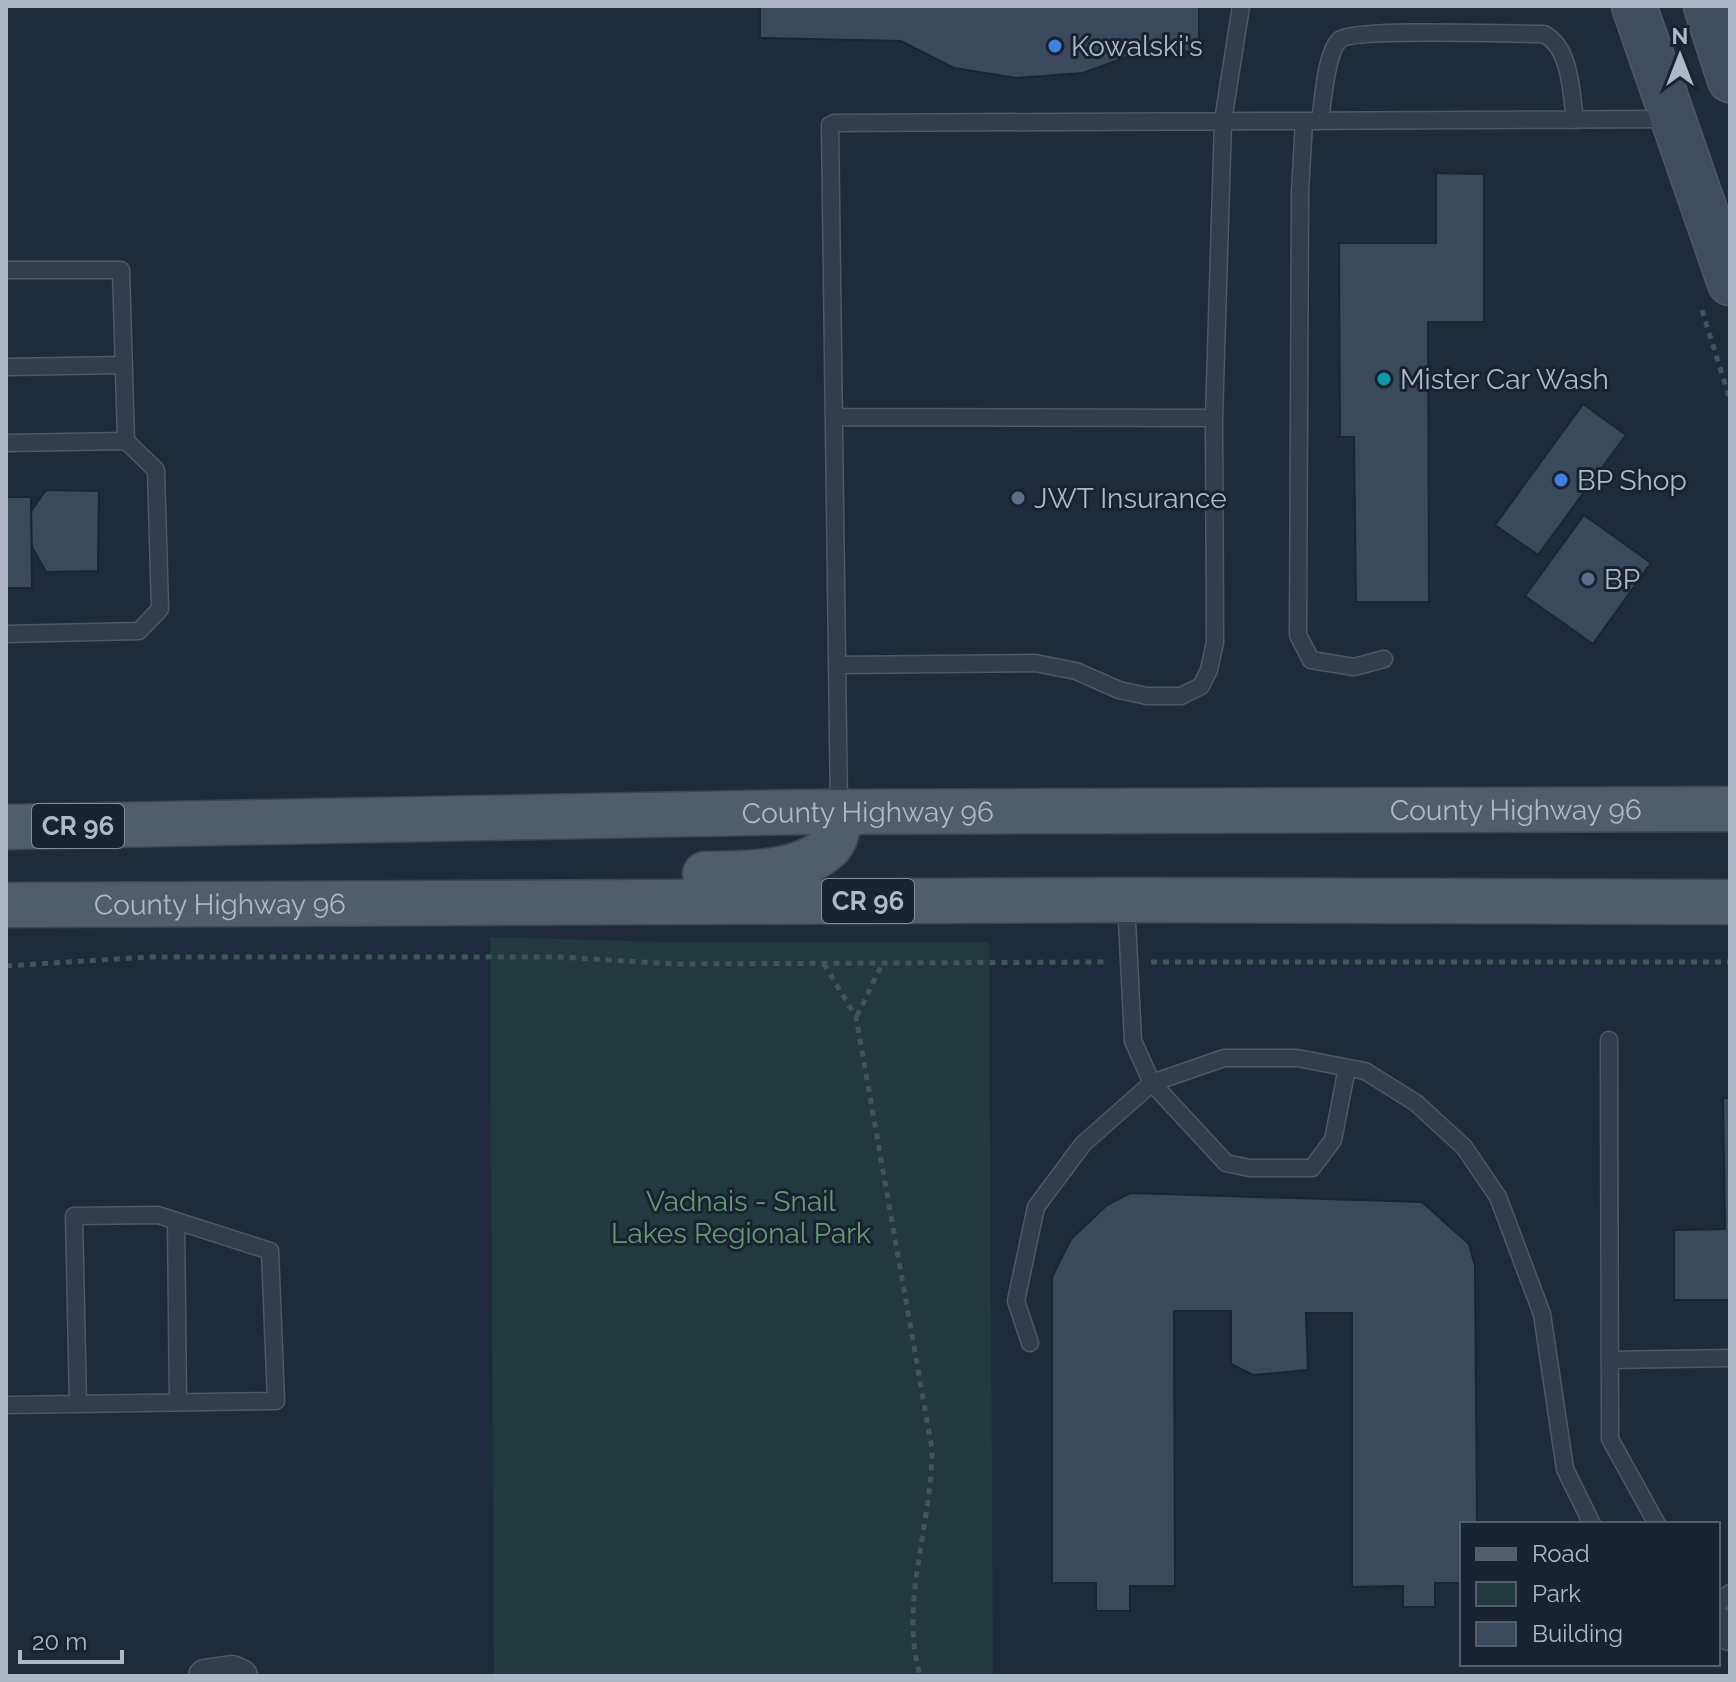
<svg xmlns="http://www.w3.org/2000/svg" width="1736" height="1682" font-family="Raleway,sans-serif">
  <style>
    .green { fill: #213a3d }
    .building { fill: #3b495c; stroke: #1b2433; stroke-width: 2 }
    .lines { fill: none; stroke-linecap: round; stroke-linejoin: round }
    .lane-casing { stroke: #4e5867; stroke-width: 19 }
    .street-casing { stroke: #4e5867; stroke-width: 35 }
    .secondary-casing { stroke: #4e5867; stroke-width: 47 }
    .primary-casing { stroke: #3d4655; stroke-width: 47 }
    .path { stroke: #3f575a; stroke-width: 5; stroke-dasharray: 6 6; stroke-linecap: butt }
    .lane { stroke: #333d4c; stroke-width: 16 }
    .street { stroke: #333d4c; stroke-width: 32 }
    .secondary { stroke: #414c60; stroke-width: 44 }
    .primary { stroke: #515c6c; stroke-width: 44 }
    .shop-dot { fill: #3f7fe0; stroke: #192231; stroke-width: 3 }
    .culture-dot { fill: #0f9aa8; stroke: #192231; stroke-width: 3 }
    .service-dot { fill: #5c6f8a; stroke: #192231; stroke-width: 3 }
    .labels { text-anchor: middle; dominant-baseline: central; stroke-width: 6; stroke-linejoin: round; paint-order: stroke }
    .shield { fill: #192231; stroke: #818b9b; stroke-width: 2 }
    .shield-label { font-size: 26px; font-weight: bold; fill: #aeb8c8 }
    .poi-label { font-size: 28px; fill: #aeb8c8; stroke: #192231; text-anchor: start }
    .street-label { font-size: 28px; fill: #aeb8c8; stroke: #192231 }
    .park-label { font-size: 28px; fill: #639c70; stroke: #192231 }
  </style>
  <rect width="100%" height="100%" fill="#1f2b3c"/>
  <path class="green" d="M490 937 665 942H989L993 1676H494Z"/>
  <path class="building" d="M760 6H1199V51L1140 52 1083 73 1016 78 954 68 901 41 760 38Z
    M1436 173 1484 174V322H1428L1429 602H1356L1354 437H1340L1339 243H1436Z
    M1583 404 1626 435 1538 555 1495 525Z
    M46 490 99 491 98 571 46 572 32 547 31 511Z
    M6 497H31L32 588H6Z
    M1584 515 1651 563 1593 644 1525 596Z
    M1723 1098H1730V1300H1674V1230L1725 1229Z
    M1130 1193 1422 1202 1469 1244 1475 1266 1477 1524H1462V1583H1435V1607H1403V1586L1352 1587V1313H1306L1308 1370 1253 1375 1231 1364V1311H1174L1175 1586H1130V1611H1096V1583H1052V1277L1071 1239 1107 1205Z"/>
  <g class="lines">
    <defs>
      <path id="lane" d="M1304 121 1300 192 1298 635 1311 660 1354 667 1384 659
        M1320 121C1323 102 1326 49 1341 39 1358 28 1513 34 1544 34 1571 48 1571 92 1575 120
        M6 270H121L126 441 6 443
        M6 367 124 365
        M834 417 1214 418
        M6 634 139 631 160 609 156 470 126 441
        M839 665 1035 663 1076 671 1119 690 1147 696H1181L1201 686 1209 670 1215 642 1214 418 1223 121 1241 6
        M839 811 830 125 834 123 1668 119
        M1126 901 1133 1041 1152 1083 1226 1163 1250 1168H1312L1333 1140 1347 1068
        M1609 1040 1610 1439 1657 1524
        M176 1221 178 1402
        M1030 1343 1016 1301 1036 1207 1083 1144 1152 1083 1224 1058H1297L1365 1071 1416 1103 1464 1147 1498 1197 1542 1314 1565 1469 1592 1524
        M1610 1360 1730 1358
        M6 1405C96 1404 186 1402 276 1401L270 1251 158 1215 74 1216 78 1404
        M1718 1603 1730 1593"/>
      <path id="street" d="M1718 1623 1730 1634
        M205 1676 232 1672 241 1676"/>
      <path id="secondary" d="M1634 6 1730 283
        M1706 6 1730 80"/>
      <g id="primary">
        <path id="s1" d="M6 827 803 812 1730 809"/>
        <path d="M705 874C743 873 798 875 828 848 838 839 838 825 839 812"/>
        <path id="s2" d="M6 905 1126 900 1730 902"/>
      </g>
    </defs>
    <use href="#lane" class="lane-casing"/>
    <use href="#street" class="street-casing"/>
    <use href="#secondary" class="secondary-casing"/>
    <use href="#primary" class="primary-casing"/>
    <path class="path" d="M1702 310 1730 400
      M1151 962H1730
      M824 964 856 1017 932 1449C932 1526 899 1601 920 1676
      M6 966 148 957H560L674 964 1105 962
      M857 1016 882 964"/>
    <use href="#lane" class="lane"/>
    <use href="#street" class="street"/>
    <use href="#secondary" class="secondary"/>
    <use href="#primary" class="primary"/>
  </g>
  <g class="shop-dot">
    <circle cx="1055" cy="46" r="8"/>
    <circle cx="1561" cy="480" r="8"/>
  </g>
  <circle class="culture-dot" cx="1384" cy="379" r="8"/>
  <g class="service-dot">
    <circle cx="1018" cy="498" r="8"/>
    <circle cx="1588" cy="579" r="8"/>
  </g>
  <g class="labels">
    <g class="shield">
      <rect x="32" y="804" width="92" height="44" rx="6"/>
      <rect x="822" y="879" width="92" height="44" rx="6"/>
    </g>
    <g class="shield-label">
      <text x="78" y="826">CR 96</text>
      <text x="868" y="901">CR 96</text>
    </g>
    <g class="poi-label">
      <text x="1071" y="46">Kowalski's</text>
      <text x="1400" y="379">Mister Car Wash</text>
      <text x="1577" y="480">BP Shop</text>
      <text x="1034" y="498">JWT Insurance</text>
      <text x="1604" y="579">BP</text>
    </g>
    <g class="street-label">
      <text stroke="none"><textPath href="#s1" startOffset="1510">County Highway 96</textPath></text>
      <text stroke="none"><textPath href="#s1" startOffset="862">County Highway 96</textPath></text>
      <text stroke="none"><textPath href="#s2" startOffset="214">County Highway 96</textPath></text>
    </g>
    <g class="park-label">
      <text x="741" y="1201">Vadnais - Snail<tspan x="741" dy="32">Lakes Regional Park</tspan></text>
    </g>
  </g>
  <rect width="1736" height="1682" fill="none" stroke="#aeb8c8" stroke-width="16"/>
  <rect x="1460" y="1522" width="260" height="144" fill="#192231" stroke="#555e6d" stroke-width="2"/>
  <rect x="1476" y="1548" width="40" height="12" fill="#515c6c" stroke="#555e6d" stroke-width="2"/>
  <text x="1532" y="1562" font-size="24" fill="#aeb8c8">Road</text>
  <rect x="1476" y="1582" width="40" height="24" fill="#213a3d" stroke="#555e6d" stroke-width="2"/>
  <text x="1532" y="1602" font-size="24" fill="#aeb8c8">Park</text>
  <rect x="1476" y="1622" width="40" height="24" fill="#3b495c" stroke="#555e6d" stroke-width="2"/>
  <text x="1532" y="1642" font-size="24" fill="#aeb8c8">Building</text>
  <g transform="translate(1680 56)" stroke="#192231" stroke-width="6" paint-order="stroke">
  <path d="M0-6L14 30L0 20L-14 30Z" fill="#aeb8c8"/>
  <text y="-12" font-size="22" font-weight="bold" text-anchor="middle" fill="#aeb8c8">N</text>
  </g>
  <path d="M20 1650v12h102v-12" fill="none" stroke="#aeb8c8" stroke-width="4"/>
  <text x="32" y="1650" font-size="24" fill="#aeb8c8" stroke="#192231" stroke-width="6" paint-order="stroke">20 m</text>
</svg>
